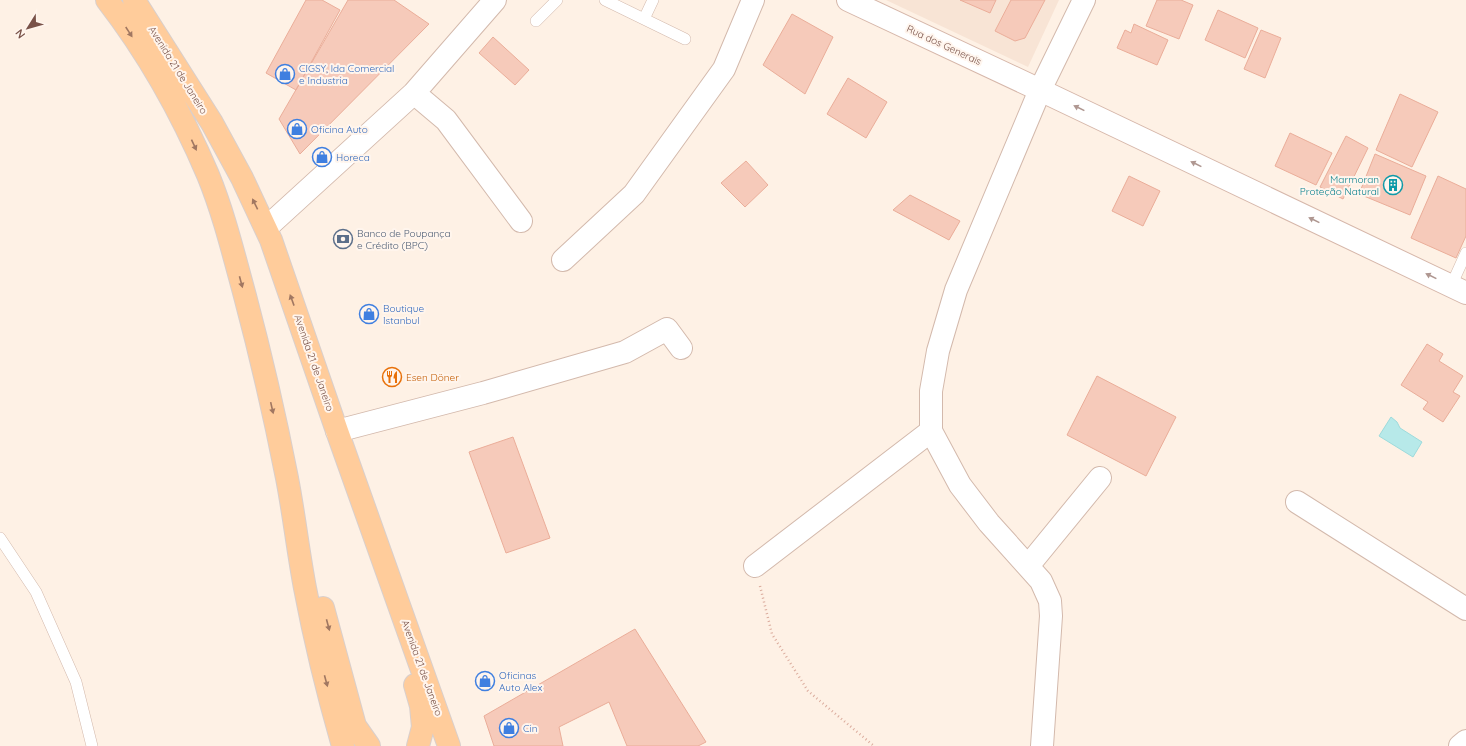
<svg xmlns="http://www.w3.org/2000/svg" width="1466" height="746" font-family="Quicksand,sans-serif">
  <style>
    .residential { fill: #f8e4d5 }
    .water { fill: #b7e9e9; stroke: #9ddbdc }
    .building { fill: #f6caba; stroke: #eaad99 }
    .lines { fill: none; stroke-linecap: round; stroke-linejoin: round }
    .lane-casing { stroke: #d3b9ac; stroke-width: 12 }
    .street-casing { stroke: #d3b9ac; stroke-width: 24 }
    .secondary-casing { stroke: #d6b7aa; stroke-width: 24 }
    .primary-casing { stroke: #d9cfcc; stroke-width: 24 }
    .path { stroke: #dbac9d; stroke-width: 2.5; stroke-dasharray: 1 3; stroke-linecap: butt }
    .lane { stroke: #fff; stroke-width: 11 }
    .street { stroke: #fff; stroke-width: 22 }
    .secondary { stroke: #fff; stroke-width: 22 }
    .primary { stroke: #ffcc9b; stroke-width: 22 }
    .oneway { fill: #a17761 }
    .oneway2 { fill: #af9791 }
    .labels { text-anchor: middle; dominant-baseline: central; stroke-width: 4; stroke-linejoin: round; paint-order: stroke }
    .street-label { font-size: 10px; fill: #795248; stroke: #fff5ed }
    .shop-label { font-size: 10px; fill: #366cbe; stroke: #fff5ed; text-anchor: start }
    .culture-label { font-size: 10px; fill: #0d838f; stroke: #fff5ed; text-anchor: end }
    .service-label { font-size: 10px; fill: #4e5e75; stroke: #fff5ed; text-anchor: start }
    .food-label { font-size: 10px; fill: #c56008; stroke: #fff5ed; text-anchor: start }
  </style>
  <rect width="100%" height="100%" fill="#fef1e5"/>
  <path class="residential" d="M886 0H1059L1028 67Z"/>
  <path class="water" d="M1391 417 1397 422 1400 428 1422 442 1413 457 1379 436Z"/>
  <path class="building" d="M306 0H322L340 10 296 90 266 73Z
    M348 0H394L429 24 300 154 279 119Z
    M960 0H996L990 13Z
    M1011 0H1045L1025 38 1015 41 995 31Z
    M1157 0H1181L1193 5 1179 39 1146 26Z
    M1218 10 1258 28 1245 58 1205 40Z
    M792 14 833 37 805 94 763 65Z
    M1134 24 1168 40 1157 65 1117 48 1125 30 1131 33Z
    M1261 30 1281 38 1265 78 1244 69Z
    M493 37 529 70 515 85 479 53Z
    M848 78 887 102 866 138 827 114Z
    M1400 94 1438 112 1412 167 1376 150Z
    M1290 133 1332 153 1316 185 1275 166Z
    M1346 136 1368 148 1343 199 1320 187Z
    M1375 154 1426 176 1410 215 1359 194Z
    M746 161 768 185 745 207 721 183Z
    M1129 176 1160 191 1143 226 1112 211Z
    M1438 176 1466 189V236L1456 258 1411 238Z
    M910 195 960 221 949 240 893 210Z
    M1427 344 1443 354 1439 361 1463 376 1453 392 1460 396 1443 422 1423 409 1428 402 1401 385Z
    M1097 376 1176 417 1146 476 1067 435Z
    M513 437 550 538 506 553 469 452Z
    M635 629 706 742 698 746H627L609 702 559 727 563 746H494L484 716Z"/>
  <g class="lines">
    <defs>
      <path id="lane" d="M605 0 685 39
        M644 19 653 0
        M536 21 557 0
        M1451 286 1466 253
        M0 538 36 592 76 682 92 746"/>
      <path id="street" d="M414 93 446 120 521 221
        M266 228 414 93 495 0
        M563 260 634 194 724 69 753 0
        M337 431 483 393 625 352 667 329 681 348
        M1297 502 1466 609
        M755 566 931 431
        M1028 566 1100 478
        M1042 746 1051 616 1050 601 1041 581 989 523 960 485 931 431V391L938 351 956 290 1040 90 1084 0
        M1460 746 1466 741"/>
      <path id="secondary" d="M848 0 1040 90 1466 293"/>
      <path id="primary" d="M107 0C148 53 182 114 208 175 224 214 234 256 245 296 261 356 275 417 287 478 294 514 298 551 305 588 315 641 328 694 343 746
        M134 0 212 123 242 178 271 240 337 431 449 746
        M323 608 355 726 369 746
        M415 685 421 706 423 727 418 746"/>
    </defs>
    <use href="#lane" class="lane-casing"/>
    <use href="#street" class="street-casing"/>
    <use href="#secondary" class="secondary-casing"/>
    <use href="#primary" class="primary-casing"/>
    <path class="path" d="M760 586 772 634 808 691 874 746"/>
    <use href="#lane" class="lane"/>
    <use href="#street" class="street"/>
    <use href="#secondary" class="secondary"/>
    <use href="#primary" class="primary"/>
  </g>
  <defs><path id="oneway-solid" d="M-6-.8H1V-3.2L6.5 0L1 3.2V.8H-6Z"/></defs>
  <g class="oneway">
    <use href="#oneway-solid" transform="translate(129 32) rotate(57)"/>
    <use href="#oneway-solid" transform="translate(194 145) rotate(65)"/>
    <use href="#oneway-solid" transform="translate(255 204) rotate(-116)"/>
    <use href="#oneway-solid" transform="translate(241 282) rotate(75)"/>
    <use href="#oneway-solid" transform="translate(292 300) rotate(-110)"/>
    <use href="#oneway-solid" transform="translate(272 408) rotate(77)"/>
    <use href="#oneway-solid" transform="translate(328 625) rotate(75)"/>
    <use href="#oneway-solid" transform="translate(326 681) rotate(75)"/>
  </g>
  <g class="oneway2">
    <use href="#oneway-solid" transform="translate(1079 108) rotate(-154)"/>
    <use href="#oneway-solid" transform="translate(1196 164) rotate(-154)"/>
    <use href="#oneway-solid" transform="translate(1314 220) rotate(-154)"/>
    <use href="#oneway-solid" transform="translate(1431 276) rotate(-154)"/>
  </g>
  <defs>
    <symbol id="shop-ring" viewBox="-11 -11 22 22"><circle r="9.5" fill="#fff5ed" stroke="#3f7fe0" stroke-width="1.5"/><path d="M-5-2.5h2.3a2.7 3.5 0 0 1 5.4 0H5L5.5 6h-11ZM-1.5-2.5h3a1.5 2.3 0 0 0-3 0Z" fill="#3f7fe0"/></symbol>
    <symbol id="building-ring" viewBox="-11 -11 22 22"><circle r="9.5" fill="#fff5ed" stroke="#0f9aa8" stroke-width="1.5"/><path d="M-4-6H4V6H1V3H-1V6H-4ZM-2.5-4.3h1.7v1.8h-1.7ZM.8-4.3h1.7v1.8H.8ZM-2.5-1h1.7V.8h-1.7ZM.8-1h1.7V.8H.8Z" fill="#0f9aa8"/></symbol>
    <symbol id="bank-ring" viewBox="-11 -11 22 22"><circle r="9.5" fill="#fff5ed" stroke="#5c6f8a" stroke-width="1.5"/><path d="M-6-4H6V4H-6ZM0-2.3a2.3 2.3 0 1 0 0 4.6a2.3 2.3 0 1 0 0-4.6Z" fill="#5c6f8a"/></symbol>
    <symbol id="restaurant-ring" viewBox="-11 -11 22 22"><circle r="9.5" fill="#fff5ed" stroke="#e8710a" stroke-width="1.5"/><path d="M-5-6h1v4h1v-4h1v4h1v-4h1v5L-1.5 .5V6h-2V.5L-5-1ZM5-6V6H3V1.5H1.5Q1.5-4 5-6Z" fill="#e8710a"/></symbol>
  </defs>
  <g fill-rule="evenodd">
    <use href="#shop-ring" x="274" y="63" width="22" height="22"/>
    <use href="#shop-ring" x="286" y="118" width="22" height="22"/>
    <use href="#shop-ring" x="311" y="146" width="22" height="22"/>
    <use href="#building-ring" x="1382" y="174" width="22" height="22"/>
    <use href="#bank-ring" x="332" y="228" width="22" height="22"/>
    <use href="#shop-ring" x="358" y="303" width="22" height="22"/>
    <use href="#restaurant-ring" x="381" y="366" width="22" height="22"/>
    <use href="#shop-ring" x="474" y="670" width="22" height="22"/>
    <use href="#shop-ring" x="498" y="717" width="22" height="22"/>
  </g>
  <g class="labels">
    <g class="street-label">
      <text transform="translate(944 45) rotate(25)">Rua dos Generais</text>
      <text transform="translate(178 70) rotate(58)">Avenida 21 de Janeiro</text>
      <text transform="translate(314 363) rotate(71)">Avenida 21 de Janeiro</text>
      <text transform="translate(422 668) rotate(70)">Avenida 21 de Janeiro</text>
    </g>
    <g class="shop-label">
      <text x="299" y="68">CIGSY, lda Comercial<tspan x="299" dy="12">e Industria</tspan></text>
      <text x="311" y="129">Oficina Auto</text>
      <text x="336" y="157">Horeca</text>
      <text x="383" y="308">Boutique<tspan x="383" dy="12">Istanbul</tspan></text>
      <text x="499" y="675">Oficinas<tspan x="499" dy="12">Auto Alex</tspan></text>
      <text x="523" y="728">Cin</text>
    </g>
    <g class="culture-label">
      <text x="1379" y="179">Marmoran<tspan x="1379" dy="12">Proteção Natural</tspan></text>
    </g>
    <g class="service-label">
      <text x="357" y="233">Banco de Poupança<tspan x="357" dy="12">e Crédito (BPC)</tspan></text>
    </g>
    <g class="food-label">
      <text x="406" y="377">Esen Döner</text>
    </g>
  </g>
  <g transform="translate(28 28) rotate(233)" stroke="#fff5ed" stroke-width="3" paint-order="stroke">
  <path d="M0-3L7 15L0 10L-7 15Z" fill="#795248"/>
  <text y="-6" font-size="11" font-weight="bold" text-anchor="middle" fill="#795248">N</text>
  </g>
</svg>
